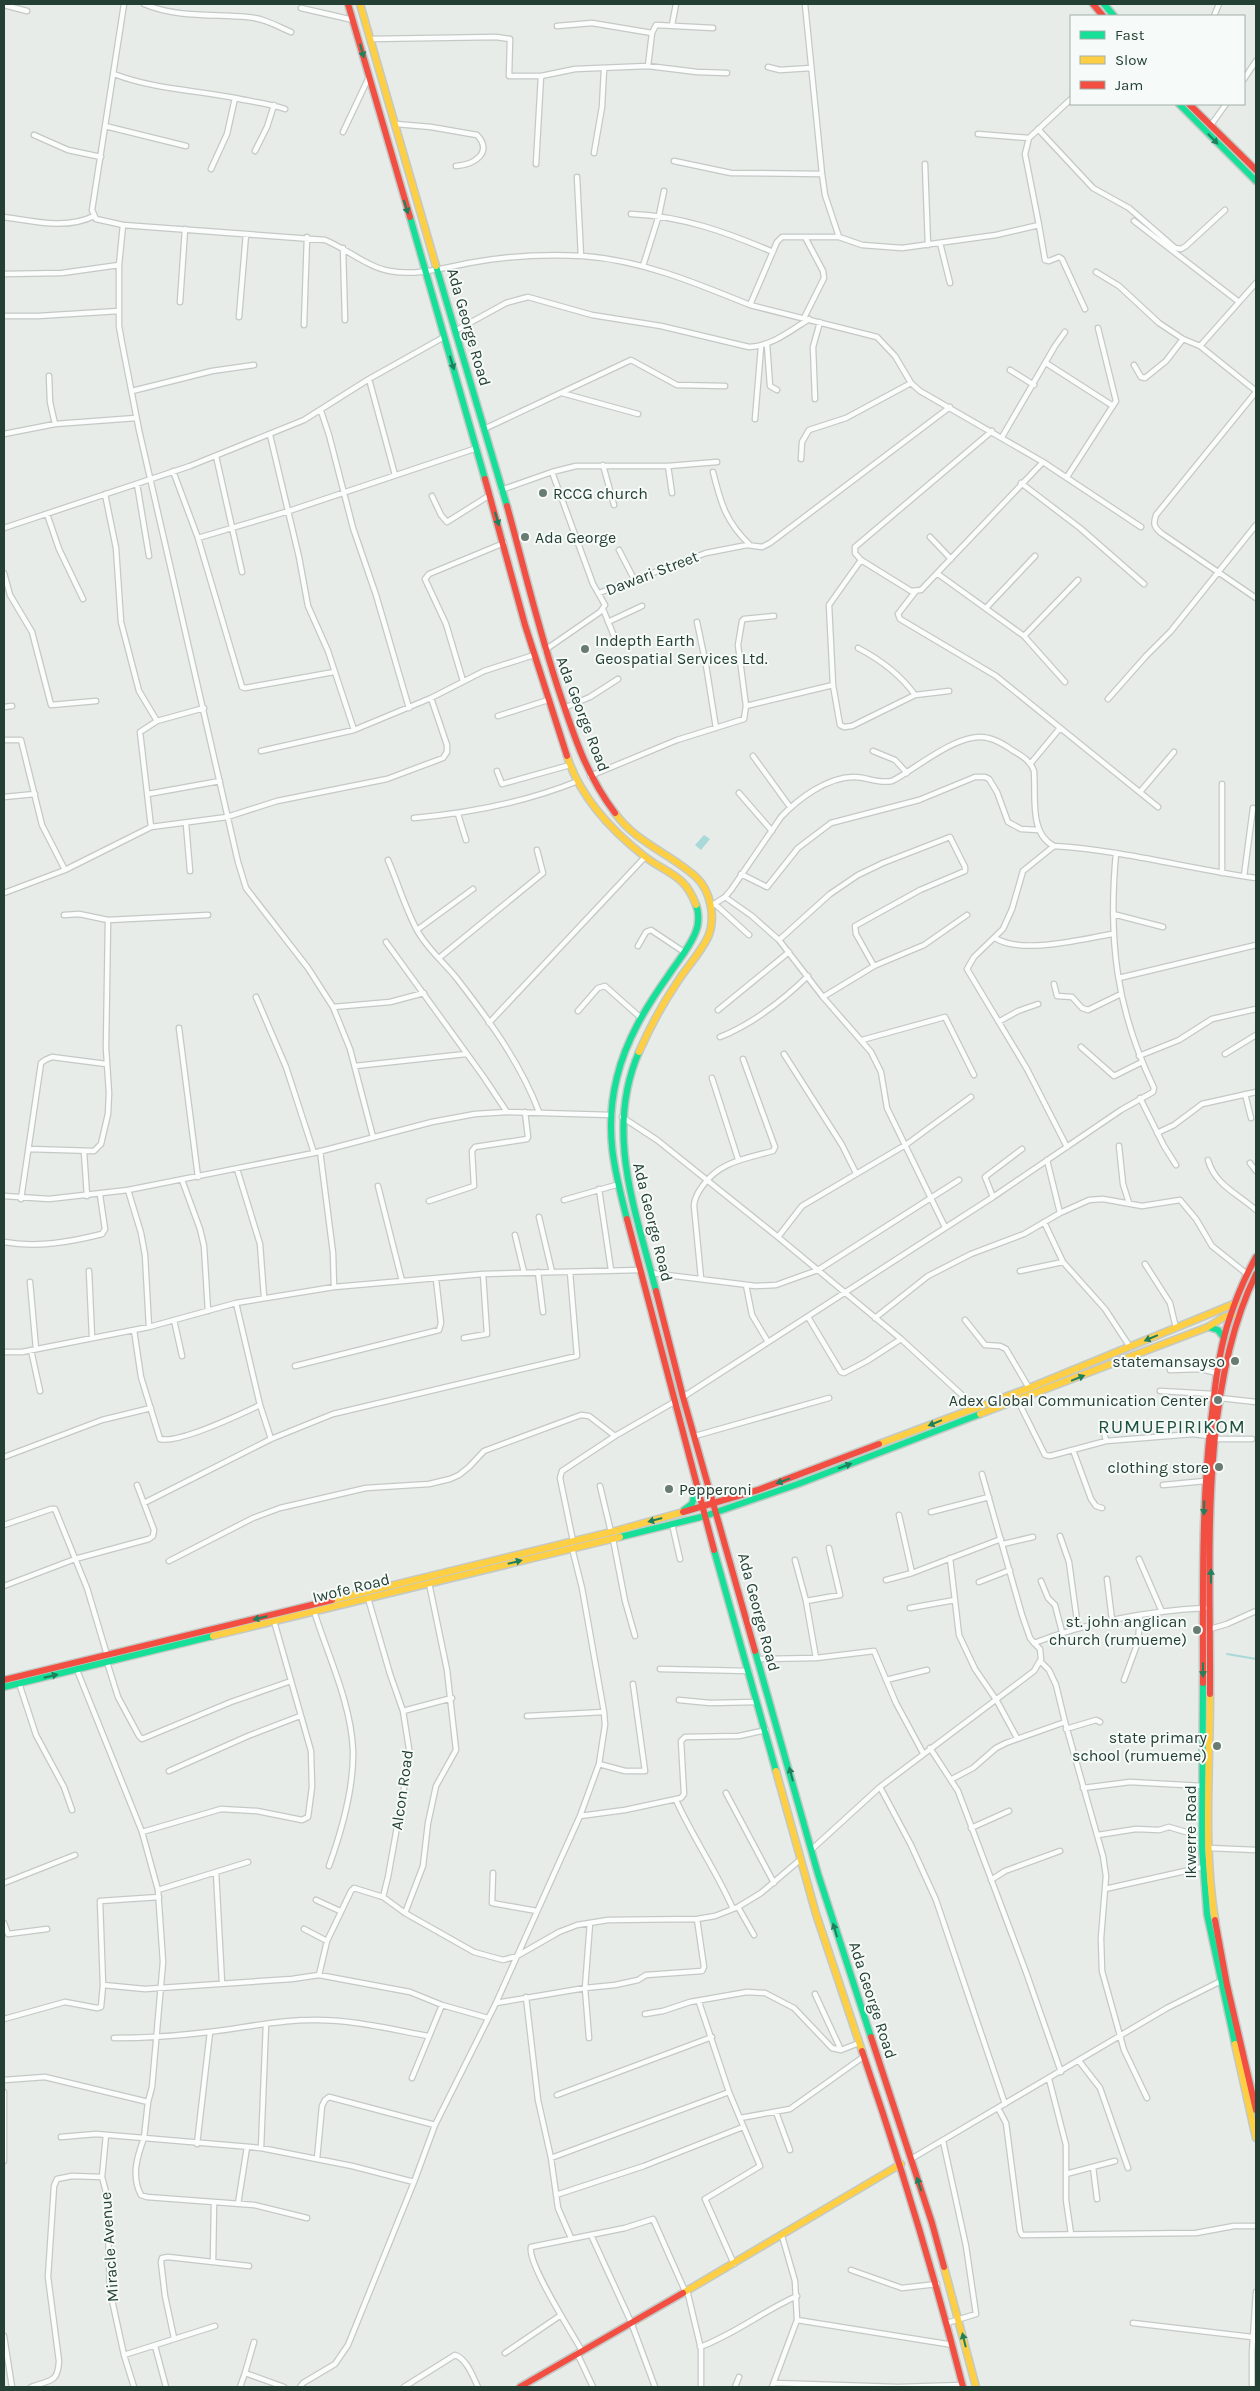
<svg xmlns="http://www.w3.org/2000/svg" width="1260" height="2391" font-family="Karla,sans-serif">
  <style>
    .water { fill: #a9d8d8 }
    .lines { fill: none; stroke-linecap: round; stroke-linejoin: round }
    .stream { stroke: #a9d8d8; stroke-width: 2 }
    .street-casing { stroke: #c4c9c6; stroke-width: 7 }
    .fast-casing { stroke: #c3c9c6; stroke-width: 9 }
    .slow-casing { stroke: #c3c9c6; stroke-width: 9 }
    .jam-casing { stroke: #c3c9c6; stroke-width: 9 }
    .street { stroke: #fbfcfc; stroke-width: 4.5 }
    .fast { stroke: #16e098; stroke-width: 6 }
    .slow { stroke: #ffcf43; stroke-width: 6 }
    .jam { stroke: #f24e42; stroke-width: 6 }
    .oneway { fill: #1e805d }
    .poi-dot { fill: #687c74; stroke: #f6faf8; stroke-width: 2 }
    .labels { text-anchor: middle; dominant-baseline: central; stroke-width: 4; stroke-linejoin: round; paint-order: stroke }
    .street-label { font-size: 16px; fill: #244035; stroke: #f6faf8 }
    .poi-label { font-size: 16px; fill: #244035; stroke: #f6faf8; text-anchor: end }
    .quarter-label { font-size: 19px; letter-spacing: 1px; fill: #205240; stroke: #f6faf8 }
  </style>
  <rect width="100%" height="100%" fill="#e7ece9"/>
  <path class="water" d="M704 835 710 839 701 850 695 845Z"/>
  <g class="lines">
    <path class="stream" d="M1227 1654 1256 1659"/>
    <defs>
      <path id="street" d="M124 4 92 210 96 219 123 225 325 240C345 248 369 268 390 271 416 276 443 268 469 263 506 256 545 254 583 256 641 260 696 283 750 305L777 242 782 237H839L862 245 902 248 996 235 1039 225 1025 154 1029 138 1071 99
        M144 4C177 18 213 14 247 17 263 18 277 26 291 32
        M805 4 822 174 825 195 839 237
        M4 5 27 11
        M301 8 353 20
        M1214 16 1219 4
        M672 25 676 4
        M557 26 592 23 652 33
        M370 39 496 37 510 39 509 76H541L575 69 648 66 697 72 727 73
        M648 66 652 33 656 25 713 28
        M768 67 780 70 811 68
        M114 74C153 89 194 90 235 98 252 102 268 103 285 109
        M1244 79 1256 61
        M396 124 431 127 477 135C494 153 473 165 456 166
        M1211 125 1226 104
        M105 126 186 146
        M1038 129 1093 188 1129 208 1175 248 1181 249 1186 246 1225 210
        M343 132 369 77
        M978 134 1029 138
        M34 135 68 150 101 157
        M255 151 267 127 274 105
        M594 153 602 107 604 69
        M674 161 731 173 822 174
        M536 164 541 76
        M925 164 928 245
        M211 169 227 134 235 98
        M577 177 581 256
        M631 214C682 216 726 232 773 252
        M4 217C33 221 66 230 94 216
        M1134 221 1239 302
        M123 225 119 265V326L122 343 139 430 238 862 246 888 308 968 333 1007 350 1049 373 1137
        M1039 225 1045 260 1049 261 1059 257 1062 259 1085 309
        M940 243 950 283
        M343 248 345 320
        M643 266 659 215 664 191
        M1096 272 1119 286 1159 323 1183 339 1200 346 1256 391
        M4 274 62 273 119 265
        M180 302 185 229
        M750 305 877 337 895 356 911 383 920 391 1043 462 1141 527
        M4 316H38L119 311
        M239 317 246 234
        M804 318 824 278 823 271 806 239
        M304 325 307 237
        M455 331 506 303 528 297 592 315 661 326 749 347C772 346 790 331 809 319
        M767 344 770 386 777 390
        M1200 346 1256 283
        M1046 363 1113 406
        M1134 365 1141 377 1145 378 1166 361 1183 339
        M1010 370 1034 385
        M49 376 50 402 55 424
        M369 379 395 475
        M132 391 212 371 254 365
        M1256 392 1156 515C1153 524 1154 527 1161 533L1256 598
        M562 393 638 414
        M815 399 813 347 820 322
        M321 411 329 435 353 528 376 595 409 708
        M755 419 761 347
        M484 429 631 360 677 385 725 386
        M992 431 855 547V553L861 560 911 591 921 590 1043 462
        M4 434 55 424 136 418
        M270 435 299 557 308 606 328 651 354 730
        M1002 437 1055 346 1065 332
        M216 456 242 572
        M801 459 802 442 809 430 846 418 911 383
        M603 465 614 505
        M668 466 672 493
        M173 471 198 538 242 687 245 688 334 672
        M713 472C721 504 726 522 750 545
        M1067 477 1116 401 1098 328
        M1021 483 1080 528 1144 584
        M137 484 149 556
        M501 490 552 472 576 466H668L717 462
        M105 494 116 548 121 622 139 691 157 721
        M432 496 441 515 447 522 490 495
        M47 514 59 549 83 599
        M4 528 190 466 304 420 369 379 444 337
        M930 537 951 559
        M198 538 289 511 477 448
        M619 550 635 581
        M861 560 829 605 833 685 840 725 844 727 852 726 915 695 949 691
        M4 573 10 595 32 632 51 705 96 701
        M938 574 1024 636 1065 682
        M915 592 898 614 900 619 996 676 1158 807
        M599 593 706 553 747 545 762 547 770 543 950 407
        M986 608 1035 556
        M603 609 616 641
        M608 622 642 606
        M697 622 706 665 716 728
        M1024 636 1078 580
        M858 648C881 660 900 674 915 695
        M545 650 600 612 605 605 593 584 552 472
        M463 681 446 624 425 579 429 574 504 543
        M1108 699 1146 656 1171 631 1256 525
        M746 706 833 685
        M4 707 12 706
        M564 708 590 697 618 679
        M498 716 548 700
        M4 740H21L42 825 65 870
        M261 751 354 730 431 698 484 671 534 655
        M873 751 895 760 907 773
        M753 756 790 807
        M1031 763 1060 728
        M497 771 502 784 570 765
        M590 776 677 740 744 719 746 706 738 645 742 621 744 619 774 616
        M1222 784V873
        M1140 792 1174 752
        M739 793 772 831
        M148 794 220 781
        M4 797 35 794
        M458 814 466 840
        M414 818C470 813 526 802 578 781
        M186 824 190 871
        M151 827 140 732 157 721 204 708
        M1054 846 1023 871 1012 909 1003 929 974 957 967 969 1027 1069 1067 1147
        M388 860C398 883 405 908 417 930 427 949 445 963 458 980 489 1020 521 1064 539 1112
        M741 874 767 887 798 848 831 823 919 800 975 777H985L989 779 997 792 1008 822 1021 829 1038 830
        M1244 876 1253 808
        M4 893 65 870 151 827 227 817 277 801 387 779 443 758 447 752V745L431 698
        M725 897 752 916 779 940 823 997 871 1052 881 1072 887 1108 945 1227
        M715 904 749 935
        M711 906 725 897 731 890 781 817C798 799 827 777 854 777 867 777 878 784 892 781 916 769 960 730 988 738 997 740 1005 745 1012 750 1022 756 1030 760 1034 771 1036 796 1029 834 1054 846 1122 850 1189 869 1256 878
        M1113 914 1163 927
        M64 915 79 914 108 920 208 915
        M417 930 473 889
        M995 938C1022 955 1082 939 1112 934
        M779 940 830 894 858 875 883 863 950 837 965 867V871L920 890 855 926 856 934 874 966
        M386 942 483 1076 507 1112
        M638 946 646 932 651 930 684 952
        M439 958 543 873 537 850
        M1119 978 1256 945
        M1054 984 1057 996 1072 997 1082 1008 1088 1010 1121 994
        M256 997 286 1067 314 1153
        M823 997 874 966 924 945 967 915
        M333 1007 390 1002 424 993
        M718 1010 789 952
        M578 1011 598 988 605 986 641 1018
        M1000 1021 1018 1011 1038 1004
        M489 1023 645 857
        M179 1028 198 1177
        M720 1037C753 1024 782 1001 808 976
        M862 1040 945 1017 974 1075
        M1081 1047 1114 1076 1142 1062
        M784 1054 842 1145 856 1173
        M1225 1054 1256 1035
        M1139 1056 1179 1040 1212 1019 1256 1009
        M355 1066 466 1054
        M712 1078 738 1159
        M1245 1094 1251 1118
        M1140 1098 1164 1146 1176 1165
        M622 1117 657 1140 778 1237 901 1339 975 1407
        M1157 1133 1174 1125 1202 1104 1256 1092
        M1119 1146 1123 1184 1129 1203
        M29 1149 94 1151 101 1144 108 1114 109 1093 106 1048 108 920
        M320 1151 333 1253 334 1287
        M84 1152 87 1196
        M1047 1160 1060 1213
        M1208 1160C1215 1185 1238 1194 1256 1210
        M1250 1163 1256 1171
        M237 1169 260 1244 264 1297
        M182 1180 200 1229 204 1246 208 1311
        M378 1186 402 1281
        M599 1189 611 1270
        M128 1190 141 1233 145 1255 149 1327
        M4 1196 49 1199 128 1190 314 1153 432 1122 475 1114 507 1112 611 1115
        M993 1197 985 1177 1022 1149
        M21 1199 41 1063 45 1060 52 1057 106 1064
        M564 1200 616 1185
        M429 1201 474 1186 472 1151 475 1147 527 1139 528 1137 525 1112
        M539 1217 552 1272
        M1044 1222 1063 1262 1105 1309 1130 1347
        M515 1235 524 1272
        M778 1237 802 1206 907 1144 971 1097
        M4 1242C37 1248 70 1242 102 1234L105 1229 100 1195
        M1145 1264 1170 1303 1176 1328
        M89 1271 92 1337
        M1020 1271 1063 1262
        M538 1272 543 1312
        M651 1273 756 1286 776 1285 818 1270 959 1180
        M701 1278 694 1206C694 1199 697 1194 701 1188 718 1162 744 1159 773 1151L775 1147 743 1059
        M30 1282 36 1349
        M746 1285 752 1315 768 1342
        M236 1303 260 1405 271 1439
        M808 1317 841 1372 844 1373 867 1361 901 1339
        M875 1318 928 1276 971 1254 1024 1234 1060 1213 1089 1200 1103 1199 1142 1206 1180 1200 1196 1219 1212 1246 1247 1274
        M174 1320 182 1356
        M965 1320 985 1345 1000 1346 1006 1349 1029 1388
        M134 1330 141 1377 160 1439C179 1444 241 1414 260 1405
        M464 1338 487 1334 483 1274
        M31 1350 40 1391
        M4 1352H22L149 1327 236 1303 334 1287 483 1274 640 1270
        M295 1366 439 1330 441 1323 436 1279
        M1170 1370 1201 1369 1217 1373
        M1160 1391 1213 1394
        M683 1397 993 1197 1121 1110 1153 1092 1154 1088C1116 1009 1108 940 1116 853
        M1220 1398 1256 1402
        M1018 1401 1045 1455 1050 1456 1106 1441 1193 1434 1209 1436
        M1102 1423 1106 1441
        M695 1436 829 1398
        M1216 1439H1252
        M1073 1450 1091 1499 1096 1506 1102 1508
        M4 1457 102 1420 151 1408
        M982 1474 1022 1615 1030 1638 1034 1643
        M1163 1485 1205 1481
        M600 1486 611 1532
        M144 1503 271 1439 333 1414 577 1356 570 1272
        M931 1512 989 1497
        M899 1515 912 1573
        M672 1524 680 1559
        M4 1525 51 1509H55L87 1588 107 1655
        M1060 1536 1069 1562 1078 1628
        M613 1539 625 1601 635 1636
        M573 1541 560 1478 562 1471 615 1436 674 1402
        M1003 1544 1033 1537
        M950 1558 959 1635 975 1669 997 1701 1017 1738
        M1139 1559 1162 1612
        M795 1560 806 1601 816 1658
        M169 1561 253 1518 280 1508 366 1488 429 1484 450 1479 459 1475 469 1467 484 1451 581 1415 589 1416 615 1436
        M1107 1579 1112 1620
        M886 1580 912 1573 1001 1539
        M1041 1581 1048 1598 1055 1605 1062 1632
        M979 1582 1010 1570
        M4 1586 75 1559 149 1539 153 1536 154 1530 137 1485
        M368 1598 390 1674 403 1711 410 1755 388 1877 383 1897
        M806 1601 840 1595 829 1548
        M910 1608 955 1600
        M314 1611C328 1656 351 1703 353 1750 354 1789 342 1830 329 1866
        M1210 1629 1227 1624 1256 1611
        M758 1659 816 1658 874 1651 896 1703 923 1753
        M107 1662 118 1697 139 1736 142 1739 231 1702 291 1681
        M1041 1662 1049 1670 1056 1685 1065 1722 1103 1856 1106 1876 1101 1938 1102 1971 1124 2050 1147 2098
        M660 1669 749 1671
        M77 1670 142 1832 158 1890 163 1962 152 2087 148 2102
        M886 1680 927 1670
        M1124 1680 1138 1642 1140 1616
        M19 1683 36 1735 64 1787 72 1810
        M679 1700 710 1703 757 1702
        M403 1711 452 1698
        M527 1716 604 1712
        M1066 1729 1096 1720 1100 1722
        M930 1748 958 1791 1026 1972 1061 2072
        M599 1764 625 1771H645L633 1684
        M169 1771 248 1736 300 1716
        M952 1779 973 1768 996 1748 1006 1743 1065 1722
        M880 1787 911 1845 936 1900 1005 2104
        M1083 1788 1130 1782 1203 1786
        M726 1793 774 1883
        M676 1800C693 1838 717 1872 733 1909
        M580 1816 625 1810 681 1798 684 1794 681 1741 685 1737 739 1736 766 1730
        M971 1828 1009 1811
        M142 1832 221 1809 257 1811 302 1820 308 1817 312 1787 311 1751 274 1621
        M1098 1835 1136 1829 1159 1830 1169 1827 1186 1832
        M1209 1848 1256 1850
        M811 1850 880 1787 1034 1671 1041 1659 1040 1649 1034 1643C1089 1622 1147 1611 1205 1608
        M216 1872 222 1983
        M493 1873 492 1903 537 1911
        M991 1880 1005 1871 1060 1851
        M4 1883 75 1855
        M1105 1889 1203 1867
        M158 1890 248 1862
        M316 1900 340 1911
        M738 1907 754 1935
        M405 1913 423 1866 428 1823 436 1786 456 1750 447 1670 429 1583
        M4 1923 8 1934 47 1929
        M304 1929 327 1941
        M319 1975 327 1941 351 1891 354 1888 383 1897 405 1913 474 1952 503 1960 517 1956 559 1932 577 1925 608 1920 697 1919 715 1916 738 1907 761 1893 801 1859
        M103 1985 145 1989 292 1979 319 1975 410 1992 442 2005 488 2018
        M815 1994 841 2050
        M526 1997 538 2100 551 2158 558 2208 571 2238
        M699 2002 729 2092 760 2166 705 2199 734 2264
        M496 2003 585 1988 615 1985 638 1980 646 1975 702 1971 704 1967 697 1919
        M645 2014 663 2011 690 2002 747 1992 765 1993 794 2008 832 2048 841 2050 859 2043
        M4 2019 65 2002 97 2008 101 2007 103 1985 100 1901 159 1897
        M114 2038C146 2038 177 2036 209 2032 243 2028 277 2020 311 2020 350 2019 390 2029 428 2036
        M589 2038 585 1988 590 1923
        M1079 2061 1100 2088 1128 2168
        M412 2078 442 2005
        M1049 2079 1066 2145V2200L1071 2234
        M4 2080 45 2077 148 2102 144 2138 261 2148 352 2166 414 2182 435 2125 496 2003 580 1816 599 1764 605 1725 604 1712 582 1588 572 1548
        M4 2092V2161
        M557 2095 712 2037
        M998 2108 1006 2123 1020 2231 1022 2235 1196 2233 1234 2226H1256
        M776 2112 790 2150
        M740 2118 790 2109 863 2057
        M106 2135 102 2177 107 2196 110 2291 124 2355 134 2387
        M61 2137 96 2134 144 2138C137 2157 131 2176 141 2195L147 2197 254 2205 307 2218
        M943 2141 966 2246 976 2314 947 2323
        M197 2144 210 2032
        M261 2148 266 2024
        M551 2158 729 2092
        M317 2159 322 2106 325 2100 329 2097 435 2125
        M911 2159 1167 2008 1221 1981
        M1093 2167 1097 2199
        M1066 2174 1115 2161
        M556 2195 644 2166 743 2127
        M238 2204 247 2147
        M591 2235 631 2322 655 2387
        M213 2262 214 2202
        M851 2270 902 2288 937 2284
        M687 2290 701 2349V2387
        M797 2320 953 2345
        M1133 2323 1252 2337
        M4 2336 12 2387
        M174 2338 165 2296 161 2262 162 2258 168 2257 249 2266
        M155 2346 166 2387
        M700 2347C735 2334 763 2311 797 2296
        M582 2351C572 2333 527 2263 531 2247L625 2228 653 2219 685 2291
        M505 2353 561 2315
        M577 2353 593 2387
        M124 2355 215 2326
        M245 2373 254 2342
        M774 2383 898 2387 963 2385
        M31 2387C50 2380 58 2383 59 2361L48 2277 54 2186 57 2179 72 2176 102 2177
        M240 2387 245 2373 284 2387
        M300 2387 303 2383 335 2364 348 2345 414 2182
        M404 2387 455 2355C467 2359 473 2377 478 2387
        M735 2387 739 2377
        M772 2387 797 2320 795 2281 782 2236
        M1252 2387V2352L1256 2292"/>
      <path id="fast" d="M1104 4 1114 16
        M1179 104 1256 181
        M410 217 485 479
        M436 266 507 506
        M639 1052C604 1132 636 1211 656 1291
        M627 1219C614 1169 604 1129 617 1077 626 1040 646 1007 668 976 677 962 691 946 696 931 699 924 699 912 696 905
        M1208 1327 1218 1330 1224 1338
        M684 1510 692 1504 696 1490
        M620 1537 705 1516 798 1484 980 1414
        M714 1550 776 1771
        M755 1651 818 1874 871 2037
        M1203 1683 1202 1848 1207 1914 1235 2044
        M4 1687 213 1636"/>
      <path id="slow" d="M360 4 436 266
        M567 756C580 797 611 830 644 856 667 874 685 874 696 905
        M615 813C635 842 671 854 696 877 711 891 716 918 708 937 701 952 687 967 678 981 663 1003 650 1027 639 1052
        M980 1414 1208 1327 1224 1317 1232 1315
        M879 1444 1029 1388 1236 1303
        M332 1600 619 1530 683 1512
        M213 1636 620 1537
        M1210 1694C1210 1769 1203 1845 1215 1920
        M776 1771 816 1914 862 2051
        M1235 2044 1256 2138
        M944 2267 976 2387
        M683 2293 901 2164"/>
      <path id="jam" d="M348 4 410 217
        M1093 4 1103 16
        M1189 104 1256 170
        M485 479 525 625 567 756
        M507 506C525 571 540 636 562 700 576 742 588 777 615 813
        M627 1219 714 1550
        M656 1291 683 1397 755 1651
        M683 1512 758 1490 879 1444
        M4 1680 332 1600
        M1203 1683C1203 1590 1201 1497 1213 1405 1216 1377 1220 1347 1229 1320 1236 1298 1245 1277 1256 1257
        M1210 1694C1211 1563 1198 1393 1256 1274
        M1215 1920 1227 1985 1256 2110
        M871 2037 932 2223 944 2267
        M862 2051C900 2162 934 2273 963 2387
        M520 2387 683 2293"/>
    </defs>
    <use href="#street" class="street-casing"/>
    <use href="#fast" class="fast-casing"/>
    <use href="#slow" class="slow-casing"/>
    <use href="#jam" class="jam-casing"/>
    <use href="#street" class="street"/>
    <use href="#fast" class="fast"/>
    <use href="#slow" class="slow"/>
    <use href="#jam" class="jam"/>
  </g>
  <defs><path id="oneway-solid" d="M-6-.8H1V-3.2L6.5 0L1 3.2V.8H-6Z" transform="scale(1.25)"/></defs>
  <g class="oneway">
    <use href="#oneway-solid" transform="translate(362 51) rotate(74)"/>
    <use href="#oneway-solid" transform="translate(1213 139) rotate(46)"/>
    <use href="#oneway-solid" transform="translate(406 207) rotate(72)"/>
    <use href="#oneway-solid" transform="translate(452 363) rotate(73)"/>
    <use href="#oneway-solid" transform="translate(497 519) rotate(74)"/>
    <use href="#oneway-solid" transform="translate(1151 1338) rotate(157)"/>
    <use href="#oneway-solid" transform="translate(1078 1378) rotate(-22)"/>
    <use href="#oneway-solid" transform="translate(935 1423) rotate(158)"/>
    <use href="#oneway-solid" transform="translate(845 1466) rotate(-21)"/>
    <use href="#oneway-solid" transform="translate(783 1481) rotate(160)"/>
    <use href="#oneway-solid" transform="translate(1204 1508) rotate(92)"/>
    <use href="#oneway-solid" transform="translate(655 1520) rotate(165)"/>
    <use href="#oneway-solid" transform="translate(515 1562) rotate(-14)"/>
    <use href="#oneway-solid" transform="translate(1211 1576) rotate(-90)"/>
    <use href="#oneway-solid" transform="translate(260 1618) rotate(166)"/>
    <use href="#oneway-solid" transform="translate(1203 1670) rotate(90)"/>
    <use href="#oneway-solid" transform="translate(51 1676) rotate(-13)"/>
    <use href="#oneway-solid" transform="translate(791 1774) rotate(-105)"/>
    <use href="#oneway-solid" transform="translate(835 1930) rotate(-107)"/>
    <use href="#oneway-solid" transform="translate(919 2184) rotate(-108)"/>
    <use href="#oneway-solid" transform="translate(964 2340) rotate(-104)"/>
  </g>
  <g class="poi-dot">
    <circle cx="543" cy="493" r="5"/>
    <circle cx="525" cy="537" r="5"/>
    <circle cx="585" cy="649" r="5"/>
    <circle cx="1235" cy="1361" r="5"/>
    <circle cx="1218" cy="1400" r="5"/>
    <circle cx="1219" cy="1467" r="5"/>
    <circle cx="669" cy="1489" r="5"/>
    <circle cx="1197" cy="1630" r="5"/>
    <circle cx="1217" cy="1746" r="5"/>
  </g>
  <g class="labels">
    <g class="street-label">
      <text transform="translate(469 327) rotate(74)">Ada George Road</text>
      <text transform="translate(652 573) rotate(-21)">Dawari Street</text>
      <text transform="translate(583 714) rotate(69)">Ada George Road</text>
      <text transform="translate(653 1222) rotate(76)">Ada George Road</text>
      <text transform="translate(351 1588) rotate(-14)">Iwofe Road</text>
      <text transform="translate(759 1612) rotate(75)">Ada George Road</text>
      <text transform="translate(402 1790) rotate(-82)">Alcon Road</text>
      <text transform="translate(1190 1832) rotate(-90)">Ikwerre Road</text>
      <text transform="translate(873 2000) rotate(72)">Ada George Road</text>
      <text transform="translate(109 2247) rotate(-94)">Miracle Avenue</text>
    </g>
    <g class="poi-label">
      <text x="553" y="493" text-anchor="start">RCCG church</text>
      <text x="535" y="537" text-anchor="start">Ada George</text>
      <text x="595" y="640" text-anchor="start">Indepth Earth<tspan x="595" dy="18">Geospatial Services Ltd.</tspan></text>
      <text x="1225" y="1361">statemansayso</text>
      <text x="1208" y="1400">Adex Global Communication Center</text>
      <text x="1209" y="1467">clothing store</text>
      <text x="679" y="1489" text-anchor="start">Pepperoni</text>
      <text x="1187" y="1621">st. john anglican<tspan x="1187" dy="18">church (rumueme)</tspan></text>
      <text x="1207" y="1737">state primary<tspan x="1207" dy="18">school (rumueme)</tspan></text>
    </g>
    <g class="quarter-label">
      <text x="1172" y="1427">RUMUEPIRIKOM</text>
    </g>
  </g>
  <rect width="1260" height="2391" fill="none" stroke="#244035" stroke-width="10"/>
  <rect x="1070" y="15" width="175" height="90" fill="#f6faf8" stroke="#a2b0aa"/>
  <rect x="1080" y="31" width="25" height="8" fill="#16e098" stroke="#a2b0aa"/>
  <text x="1115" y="40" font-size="15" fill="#244035">Fast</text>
  <rect x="1080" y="56" width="25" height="8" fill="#ffcf43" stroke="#a2b0aa"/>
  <text x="1115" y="65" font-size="15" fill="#244035">Slow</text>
  <rect x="1080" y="81" width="25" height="8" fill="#f24e42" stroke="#a2b0aa"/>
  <text x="1115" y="90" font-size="15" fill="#244035">Jam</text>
</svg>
